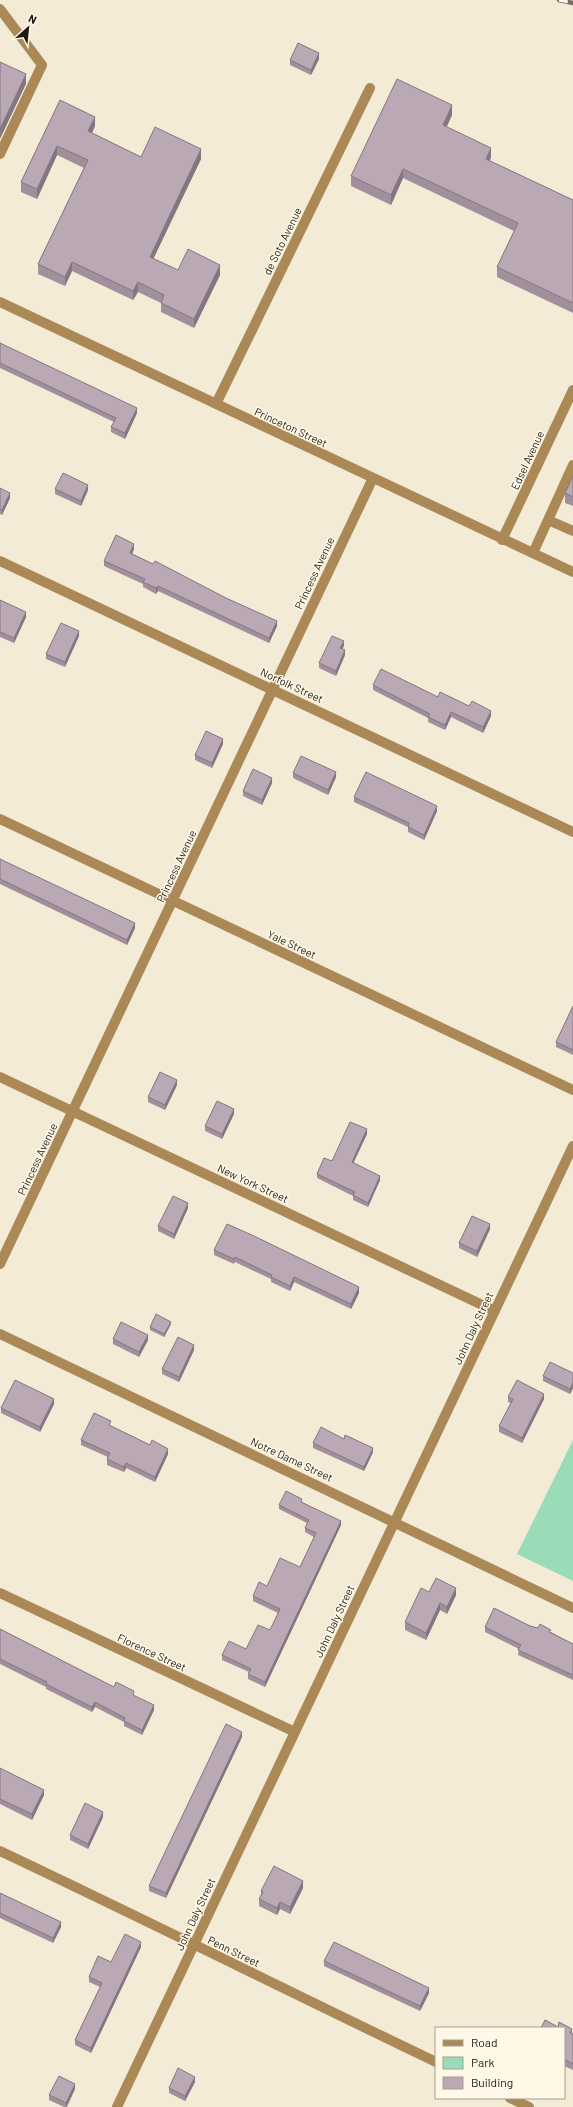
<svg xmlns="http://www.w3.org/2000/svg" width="573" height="2107" font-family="Barlow,sans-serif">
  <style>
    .green { fill: #9bdcb8 }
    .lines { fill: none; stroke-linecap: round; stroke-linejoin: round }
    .minor { stroke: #aa8956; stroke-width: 10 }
    .rail-casing { stroke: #757063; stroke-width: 4.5 }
    .rail { stroke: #fff8e7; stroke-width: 3; stroke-dasharray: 9; stroke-linecap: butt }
    .wall { fill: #a1909c }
    .shaded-wall { fill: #83767f }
    .building { fill: #bba8b5; stroke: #83767f }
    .labels { text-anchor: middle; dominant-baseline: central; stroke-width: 3; stroke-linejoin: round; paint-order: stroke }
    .street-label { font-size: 11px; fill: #1d1a12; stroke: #fff8e7 }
  </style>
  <rect width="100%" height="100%" fill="#f3ebd6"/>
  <path class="green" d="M573 1440V1581L517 1554Z"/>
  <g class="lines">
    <path class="minor" d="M0 9 42 65 0 154
      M0 302 573 572
      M216 404 370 88
      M548 520 573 465
      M502 540 573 390
      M533 553 548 520 573 531
      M0 561 573 832
      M0 819 573 1090
      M0 1077 495 1311
      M0 1264 373 478
      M0 1334 573 1608
      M0 1593 295 1732
      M0 1851C146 1920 290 1992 436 2062
      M510 2098 529 2107
      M117 2107 573 1146"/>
    <defs>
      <path id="rail" d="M559 0 573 3"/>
    </defs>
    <use href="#rail" class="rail-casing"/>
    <use href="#rail" class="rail"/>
  </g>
  <path class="wall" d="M319 59 311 75 290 65V60Z
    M60 100 95 126 92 133 141 157 201 159 153 258 178 270 220 275 194 328 161 312V303L138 292 133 300 72 271 65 286 38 274V264L84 168 57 155 37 199 21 192V182Z
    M452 115 446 127 491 157 490 161 573 200V313L497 277V267L514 231 403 178 391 205 351 186V176Z
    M0 343 137 413 125 439 111 432V427L114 422 0 368Z
    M573 476V506L565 503V493Z
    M0 488 10 498 2 515 0 514Z
    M55 489 88 490 81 506 55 494Z
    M134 549 132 554 277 626 269 643 158 591 156 594 143 587V584L104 566V561Z
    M0 600 26 617 14 643 0 637Z
    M79 636 65 667 46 659V654Z
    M344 646 342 649 345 655 336 676 319 668V663Z
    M373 685 438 697 491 716 483 733 451 717 445 730 428 722V718L373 690Z
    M223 744 212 768 195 760V755Z
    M293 773 336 777 328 795 293 778Z
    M272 783 262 805 243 796V791Z
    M354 797 437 811 424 840 408 832V827L354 802Z
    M0 859 135 928 127 945 0 884Z
    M573 1006V1055L556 1047V1042Z
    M177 1085 165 1110 148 1102V1097Z
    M234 1114 222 1139 205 1131V1126Z
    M367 1134 353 1163 380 1180 368 1207 353 1200V1196L317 1178V1174L332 1161Z
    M188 1208 174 1239 158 1231V1226Z
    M490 1229 477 1257 459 1248V1243Z
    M214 1250 359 1293 351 1309 294 1282 290 1291 271 1282V1279L235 1262 234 1264 214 1255Z
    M171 1324 164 1337 150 1330V1327Z
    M113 1339 148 1340 139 1357 113 1344Z
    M194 1350 179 1382 162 1374V1369Z
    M573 1373V1388L570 1394 543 1381V1376Z
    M508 1397 544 1399 522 1443 499 1432V1426L511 1403 508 1402Z
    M54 1404 40 1432 1 1413V1408Z
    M111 1426 168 1454 155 1482 126 1468 124 1472 107 1465V1459L108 1457 81 1445V1440Z
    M313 1443 373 1452 364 1471 313 1448Z
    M302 1502 341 1525 265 1687 248 1679V1674L249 1672 222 1660V1655L246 1649 270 1630 278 1613 253 1601V1596L267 1586 300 1567 314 1537 305 1532V1528L307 1523 279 1509V1505Z
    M429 1592 456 1595 447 1614 440 1610 426 1640 405 1630V1622Z
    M530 1626 551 1632 573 1644V1680L518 1655 519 1649 485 1632V1627Z
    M0 1629 114 1687 134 1696 154 1710 142 1735 124 1726V1722L95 1707 92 1712 46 1689V1687L0 1664Z
    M242 1737 166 1898 149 1891V1886Z
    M0 1768 44 1795 32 1820 0 1804Z
    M103 1817 88 1849 70 1840V1835Z
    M303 1888 290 1914 280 1909 277 1915 259 1906V1899L261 1895V1891Z
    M0 1893 61 1927 53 1943 0 1918Z
    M141 1947 91 2053 75 2045V2040L100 1987 89 1982V1977L111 1962Z
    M324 1961 429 1993 420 2011 324 1966Z
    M545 2020 558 2027 559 2022 572 2029V2034H573V2070L564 2066V2028H541Z
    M195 2082 185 2101 169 2093V2088Z
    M75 2089 67 2107H64L49 2100V2095Z"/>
  <path class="shaded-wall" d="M319 53V59L311 75V70Z
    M26 74V84L0 139V129Z
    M452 105V115L443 135V125Z
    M95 117V126L88 141V131Z
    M57 146V155L37 199V189Z
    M491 148V157L486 168V159Z
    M201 149V159L150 266V257Z
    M403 169V178L391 205V195Z
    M72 262V271L65 286V277Z
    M220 265V275L194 328V319Z
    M138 282V292L133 300V291Z
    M137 408V413L125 439V433Z
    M88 485V490L81 506V501Z
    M10 493V498L2 515V510Z
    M134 544V549L130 559V553Z
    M158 586V591L156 594V588Z
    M26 612V617L14 643V638Z
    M277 621V626L269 643V638Z
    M79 631V636L65 667V662Z
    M344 641V646L340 653V648Z
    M345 650V655L336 676V671Z
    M491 711V716L483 733V727Z
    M451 712V717L445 730V725Z
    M223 739V744L212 768V763Z
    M336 772V777L328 795V790Z
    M272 778V783L262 805V800Z
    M437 806V811L424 840V835Z
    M135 923V928L127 945V940Z
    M177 1080V1085L165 1110V1105Z
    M234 1109V1114L222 1139V1134Z
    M367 1129V1134L352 1166V1162Z
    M380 1176V1180L368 1207V1203Z
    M188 1203V1208L174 1239V1234Z
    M490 1224V1229L477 1257V1251Z
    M294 1277V1282L290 1291V1286Z
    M359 1287V1293L351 1309V1304Z
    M171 1322V1324L164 1337V1334Z
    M148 1335V1340L139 1357V1352Z
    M194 1345V1350L179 1382V1377Z
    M573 1383V1388L570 1394V1389Z
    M544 1394V1399L522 1443V1438Z
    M54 1399V1404L40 1432V1427Z
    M373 1448V1452L364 1471V1467Z
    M168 1449V1454L155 1482V1477Z
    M126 1463V1468L124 1472V1467Z
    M341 1521V1525L265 1687V1682Z
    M456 1588V1595L447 1614V1607Z
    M440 1603V1610L426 1640V1633Z
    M95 1702V1707L92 1712V1707Z
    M154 1705V1710L142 1735V1730Z
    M242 1732V1737L166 1898V1893Z
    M44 1790V1795L32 1820V1814Z
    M103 1812V1817L88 1849V1844Z
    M303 1881V1888L290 1914V1907Z
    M280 1902V1909L277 1915V1908Z
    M61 1922V1927L53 1943V1938Z
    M141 1942V1947L91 2053V2048Z
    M429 1988V1993L420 2011V2006Z
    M195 2077V2082L185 2101V2096Z
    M75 2084V2089L66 2107V2103Z"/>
  <path class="building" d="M298 43 319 53 311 70 290 60Z
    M0 62 26 74 0 129Z
    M397 79 452 105 443 125 491 148 486 159 573 200V303L497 267 518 223 403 169 391 195 351 176Z
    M60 100 95 117 88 131 141 157 155 127 201 149 150 257 178 270 188 249 220 265 194 319 161 303 164 295 138 282 133 291 72 262 65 277 38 264 88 160 57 146 37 189 21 182Z
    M0 343 137 408 125 433 111 427 116 418 0 363Z
    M63 473 88 485 81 501 55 489Z
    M573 476V497L565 493Z
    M0 488 10 493 2 510 0 509Z
    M116 535 134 544 130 553 153 564 155 561 226 598 277 621 269 638 158 586 156 588 143 582 145 579 104 561Z
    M0 600 26 612 14 638 0 632Z
    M61 623 79 631 65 662 46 654Z
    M332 636 344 641 340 648 345 650 336 671 319 663Z
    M381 669 438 697 440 692 469 706 472 701 491 711 483 727 451 712 445 725 428 717 430 714 373 685Z
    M206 731 223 739 212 763 195 755Z
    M301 756 336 772 328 790 293 773Z
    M253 769 272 778 262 800 243 791Z
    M366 772 437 806 424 835 408 827 409 823 354 797Z
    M0 859 135 923 127 940 0 879Z
    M573 1006V1050L556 1042Z
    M160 1072 177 1080 165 1105 148 1097Z
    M217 1101 234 1109 222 1134 205 1126Z
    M350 1122 367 1129 352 1162 380 1176 368 1203 353 1195 355 1192 317 1174 324 1158 332 1161Z
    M173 1196 188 1203 174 1234 158 1226Z
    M472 1216 490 1224 477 1251 459 1243Z
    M227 1224 254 1236 359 1287 351 1304 294 1277 290 1286 271 1277 272 1275 235 1257 234 1259 214 1250Z
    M156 1314 171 1322 164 1334 150 1327Z
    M121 1322 148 1335 139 1352 113 1339Z
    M178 1337 194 1345 179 1377 162 1369Z
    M550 1362 573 1373V1383L570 1389 543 1376Z
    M15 1380 54 1399 40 1427 1 1408Z
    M517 1380 544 1394 522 1438 499 1426 513 1399 508 1397Z
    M94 1413 111 1421 109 1425 150 1445 152 1440 168 1449 155 1477 126 1463 124 1467 107 1459 110 1453 81 1440Z
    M321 1427 344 1439 345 1435 373 1448 364 1467 313 1443Z
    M286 1491 302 1499 301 1502 341 1521 265 1682 248 1674 251 1669 222 1655 229 1641 246 1649 258 1625 270 1630 280 1609 253 1596 259 1582 267 1586 280 1558 300 1567 316 1533 305 1528 309 1520 279 1505Z
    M436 1578 456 1588 447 1607 440 1603 426 1633 405 1622 421 1588 429 1592Z
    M494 1608 530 1626 538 1628 540 1624 551 1630 549 1632 573 1644V1675L518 1650 521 1645 485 1627Z
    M0 1629 114 1687 116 1682 134 1691 133 1695 154 1705 142 1730 124 1721 125 1718 95 1702 92 1707 46 1684 47 1682 0 1659Z
    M226 1724 242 1732 166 1893 149 1886Z
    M0 1768 44 1790 32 1814 0 1799Z
    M85 1803 103 1812 88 1844 70 1835Z
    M274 1866 303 1881 290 1907 280 1902 277 1908 259 1899 263 1892 261 1891Z
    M0 1893 61 1922 53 1938 0 1913Z
    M125 1934 141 1942 91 2048 75 2040 102 1983 89 1977 98 1956 111 1962Z
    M334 1942 429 1988 420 2006 324 1961Z
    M545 2020 558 2027 559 2022 572 2029 570 2033 573 2034V2064L564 2059V2028H541Z
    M178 2068 195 2077 185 2096 169 2088Z
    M59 2076 75 2084 66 2103 49 2095Z"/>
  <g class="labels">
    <g class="street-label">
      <text transform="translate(282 241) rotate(-64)">de Soto Avenue</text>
      <text transform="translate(291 427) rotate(25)">Princeton Street</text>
      <text transform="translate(527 460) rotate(-65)">Edsel Avenue</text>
      <text transform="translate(314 573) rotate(-65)">Princess Avenue</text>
      <text transform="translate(292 685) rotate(25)">Norfolk Street</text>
      <text transform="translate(176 866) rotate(-65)">Princess Avenue</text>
      <text transform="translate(292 944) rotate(25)">Yale Street</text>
      <text transform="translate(37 1159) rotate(-65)">Princess Avenue</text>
      <text transform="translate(253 1183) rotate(25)">New York Street</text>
      <text transform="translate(473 1328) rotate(-65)">John Daly Street</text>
      <text transform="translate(292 1459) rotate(25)">Notre Dame Street</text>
      <text transform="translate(334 1621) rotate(-65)">John Daly Street</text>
      <text transform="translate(152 1652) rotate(25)">Florence Street</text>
      <text transform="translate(195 1914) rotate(-65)">John Daly Street</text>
      <text transform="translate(234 1951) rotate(26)">Penn Street</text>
    </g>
  </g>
  <rect x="435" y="2027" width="130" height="72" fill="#fff8e7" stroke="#a59f92"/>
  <rect x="443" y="2040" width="20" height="6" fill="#aa8956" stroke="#a59f92"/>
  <text x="471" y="2047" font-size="12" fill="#1d1a12">Road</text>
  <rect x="443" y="2057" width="20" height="12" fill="#9bdcb8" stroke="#a59f92"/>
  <text x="471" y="2067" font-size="12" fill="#1d1a12">Park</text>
  <rect x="443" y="2077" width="20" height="12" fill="#bba8b5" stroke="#a59f92"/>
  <text x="471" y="2087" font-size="12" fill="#1d1a12">Building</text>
  <g transform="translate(28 28) rotate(27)" stroke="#fff8e7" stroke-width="3" paint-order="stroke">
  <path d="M0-3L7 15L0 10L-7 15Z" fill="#1d1a12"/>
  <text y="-6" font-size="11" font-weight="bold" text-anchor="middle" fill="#1d1a12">N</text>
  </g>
</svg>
